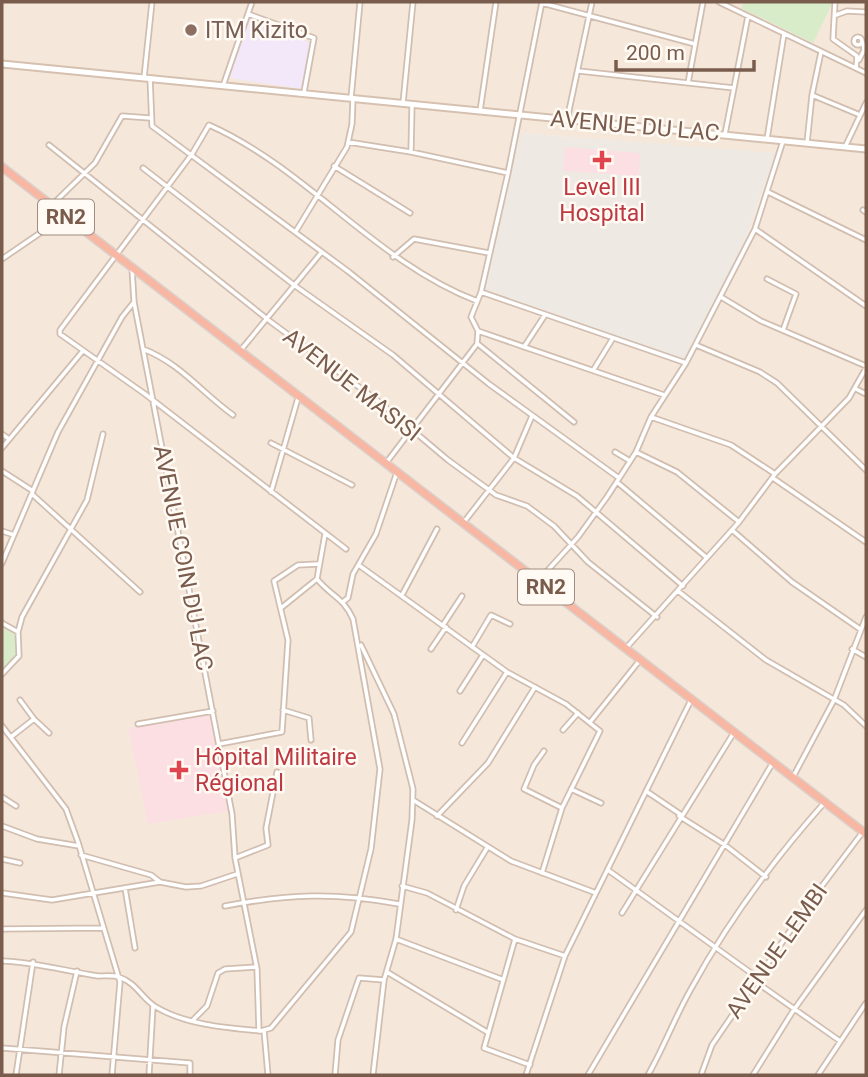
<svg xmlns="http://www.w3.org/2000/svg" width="868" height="1077" font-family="Roboto,sans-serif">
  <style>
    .residential { fill: #f5e8da; fill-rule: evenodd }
    .industrial { fill: #efe9e4 }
    .education { fill: #f3e8fa }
    .medical { fill: #fbdfe3 }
    .green { fill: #d8ecc9 }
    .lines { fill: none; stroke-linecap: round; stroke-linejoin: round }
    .street-casing { stroke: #d1beb0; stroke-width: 7 }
    .secondary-casing { stroke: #d6c0b0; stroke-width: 9 }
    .highway-casing { stroke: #dad1cd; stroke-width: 10 }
    .street { stroke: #fff; stroke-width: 3.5 }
    .secondary { stroke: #fff; stroke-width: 5 }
    .highway { stroke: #f7b7a3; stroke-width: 7 }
    .education-dot { fill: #8d6e63; stroke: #fffaf3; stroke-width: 2.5 }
    .health-dot { fill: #e0444e; stroke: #fffaf3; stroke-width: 2.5 }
    .labels { text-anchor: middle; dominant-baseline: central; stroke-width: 5; stroke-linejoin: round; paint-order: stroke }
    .shield { fill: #fffaf3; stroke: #a28b7f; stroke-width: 2 }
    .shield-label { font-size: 21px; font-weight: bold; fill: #7a5c4d }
    .education-label { font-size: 23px; fill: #785e54; stroke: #fffaf3; text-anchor: start }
    .street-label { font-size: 23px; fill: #7a5c4d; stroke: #fffaf3 }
    .health-label { font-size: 23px; fill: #be3a42; stroke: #fffaf3 }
  </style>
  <rect width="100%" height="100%" fill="#fdf6ec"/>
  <path class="residential" d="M2 2H866V1075H2ZM520 133 776 154 741 252 684 359 506 297Z"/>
  <path class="industrial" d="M520 133 776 153 741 252 684 359 484 289Z"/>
  <path class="education" d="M248 20 311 43 302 89 230 78Z"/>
  <path class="medical" d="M565 147 640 153 639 176 563 171Z
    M210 713 228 811 148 824 128 728Z"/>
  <path class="green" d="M744 2H833L813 43 741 8Z
    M2 625 16 635 17 655 2 671Z"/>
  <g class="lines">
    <defs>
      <path id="street" d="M719 2 866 73
        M835 2 833 39 857 56 856 68
        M542 3 695 44
        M248 14 314 38 304 92
        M836 15 847 11 866 12
        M854 41a4 4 0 1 1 8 0a4 4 0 1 1-8 0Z
        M859 60 864 50 863 43
        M579 71 734 88
        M144 78 152 2
        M150 78 152 126 349 272 489 384 619 478
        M224 83 252 2
        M688 83 703 2
        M812 95 860 115
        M351 98 360 2
        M403 103 413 2
        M480 111 496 2
        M567 120 592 2
        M725 134 748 16
        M767 139 784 34
        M348 142 411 152 508 173
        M807 143 812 95 821 52
        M49 145 271 322 378 401 448 460 496 495 527 506 554 526 588 562 657 617
        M845 147 866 103
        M411 152 412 105
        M334 166 410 213
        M143 168 294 285 393 355 514 458 577 496 683 586
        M768 192 866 240
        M53 204 95 163 122 116 150 118
        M863 210 866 212
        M755 229 866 306
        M296 231 347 147 352 124 353 98
        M393 257 414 239 489 253
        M2 259 65 216
        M132 268 134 302 232 814 235 858 257 969 259 1031
        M767 279 796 294 783 330
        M481 292 686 363
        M721 297 761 321 866 366
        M478 331 664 395
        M478 344 574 422
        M696 345 760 372 777 383 866 470
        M524 347 545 315
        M143 349C180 363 201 392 233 415
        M240 351 321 253
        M594 369 613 338
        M856 389 866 394
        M651 417 731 445 775 474
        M2 434 9 439
        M271 443 352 485
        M2 448 82 352
        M615 452 630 461
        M636 452 677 472 739 522
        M386 463 477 344 478 331 471 317 481 292 508 173 542 2
        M2 471 33 491
        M773 478 866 542
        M617 482 706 557
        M271 492 298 398
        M32 494 140 592
        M464 522 514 458 532 416
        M732 530 792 582 860 629
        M2 531 14 535
        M346 549 145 394 60 334V330L192 154 209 125C308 169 375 262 477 301
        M2 563 58 432 122 317 134 302
        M360 566 507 672 566 704 600 731 562 808 542 873
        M538 581 578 537 607 497 636 452 651 417 686 363 755 229 783 141
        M678 591 766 660 844 705 866 726
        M402 595 437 529
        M344 601 348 598 353 574 376 534 397 472
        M281 608 317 579
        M2 623 18 632
        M443 625 462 596
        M361 645 394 714 413 789 412 820 396 939 384 980 373 1075
        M472 647 491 615 510 624
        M627 647 739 522 775 474 849 398 866 368
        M431 649 446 627
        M852 649 866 657
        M2 674 19 656 18 632 22 617 87 500 103 434
        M460 691 483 655
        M283 710 309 718 311 740
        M34 719 49 733
        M591 721 640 660
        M138 724 213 711
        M2 726 66 809 78 842 120 982 112 1075
        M563 730 578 713
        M11 737 34 719 20 700
        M462 743 507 672
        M219 744 282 732 288 640 274 581 298 565 318 564
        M544 751 534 765 524 789 562 808
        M793 777 834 700 866 617
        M571 789 601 803
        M646 791 680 814
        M2 797 16 806
        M413 800 511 861 596 893
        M437 816 488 763 535 687
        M679 816 725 845 766 877
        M2 826 37 839 79 846
        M81 855 151 875 160 882
        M235 858 268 845 266 828 277 772
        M2 859 20 863
        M608 870 758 978
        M402 886 427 893 515 939 565 956
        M125 888 135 948
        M2 893 52 900 160 882 186 887 201 886 237 874
        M225 906C289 894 335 892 399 904
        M456 910 464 886 487 848
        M622 913 733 734
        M2 929 103 928
        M396 939 501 979
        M515 939 484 1048 530 1065
        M2 961C35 962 65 971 98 976 105 976 112 975 119 977 137 983 142 999 156 1007 186 1025 228 1028 261 1031L271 1028 351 932 371 849 380 769 353 619C343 597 332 597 317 579L325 534
        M387 972 487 1032
        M756 982 840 1041
        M192 1021 207 1006 218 973 225 969 256 967
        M264 1030 268 1075
        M2 1048 190 1063V1075
        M16 1075 33 962
        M59 1075 64 1027 77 971
        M149 1075 153 1006
        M335 1075 338 1040 359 978 384 980
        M526 1075 565 956 691 700
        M588 1075 772 764
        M648 1075C664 1047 675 1017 691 989 727 923 775 858 825 802
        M701 1075 712 1045 809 903 862 833
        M753 1075 793 1011 866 910
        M818 1075 866 1003"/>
      <path id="secondary" d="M2 64 866 149"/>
      <path id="highway" d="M2 167 866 834"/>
    </defs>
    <use href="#street" class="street-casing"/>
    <use href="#secondary" class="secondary-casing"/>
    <use href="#highway" class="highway-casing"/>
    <use href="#street" class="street"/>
    <use href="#secondary" class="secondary"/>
    <use href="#highway" class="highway"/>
  </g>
  <circle class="education-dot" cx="191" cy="30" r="7"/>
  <g class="health-dot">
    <path d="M598.5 149.5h7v7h7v7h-7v7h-7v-7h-7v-7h7z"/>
    <path d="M175.5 759.5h7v7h7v7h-7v7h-7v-7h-7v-7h7z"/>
  </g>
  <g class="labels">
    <g class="shield">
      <rect x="38" y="199.5" width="56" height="35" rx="5"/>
      <rect x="518" y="569.5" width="56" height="35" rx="5"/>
    </g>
    <g class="shield-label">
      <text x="66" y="217">RN2</text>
      <text x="546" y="587">RN2</text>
    </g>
    <g class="education-label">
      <text x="205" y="30">ITM Kizito</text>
    </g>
    <g class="street-label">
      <text transform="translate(635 126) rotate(5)">AVENUE DU LAC</text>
      <text transform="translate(352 385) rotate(38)">AVENUE MASISI</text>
      <text transform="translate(183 558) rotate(79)">AVENUE COIN DU LAC</text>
      <text transform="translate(777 951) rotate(-55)">AVENUE LEMBI</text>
    </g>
    <g class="health-label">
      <text x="602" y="187">Level III<tspan x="602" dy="26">Hospital</tspan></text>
      <text x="195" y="757" text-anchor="start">Hôpital Militaire<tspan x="195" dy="26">Régional</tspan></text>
    </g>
  </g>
  <rect width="868" height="1077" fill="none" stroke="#7a5c4d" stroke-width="7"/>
  <path d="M616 60v10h138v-10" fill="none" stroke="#7a5c4d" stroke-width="3.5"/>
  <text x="626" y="60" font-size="21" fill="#7a5c4d" stroke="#fffaf3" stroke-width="5" paint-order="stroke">200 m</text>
</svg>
